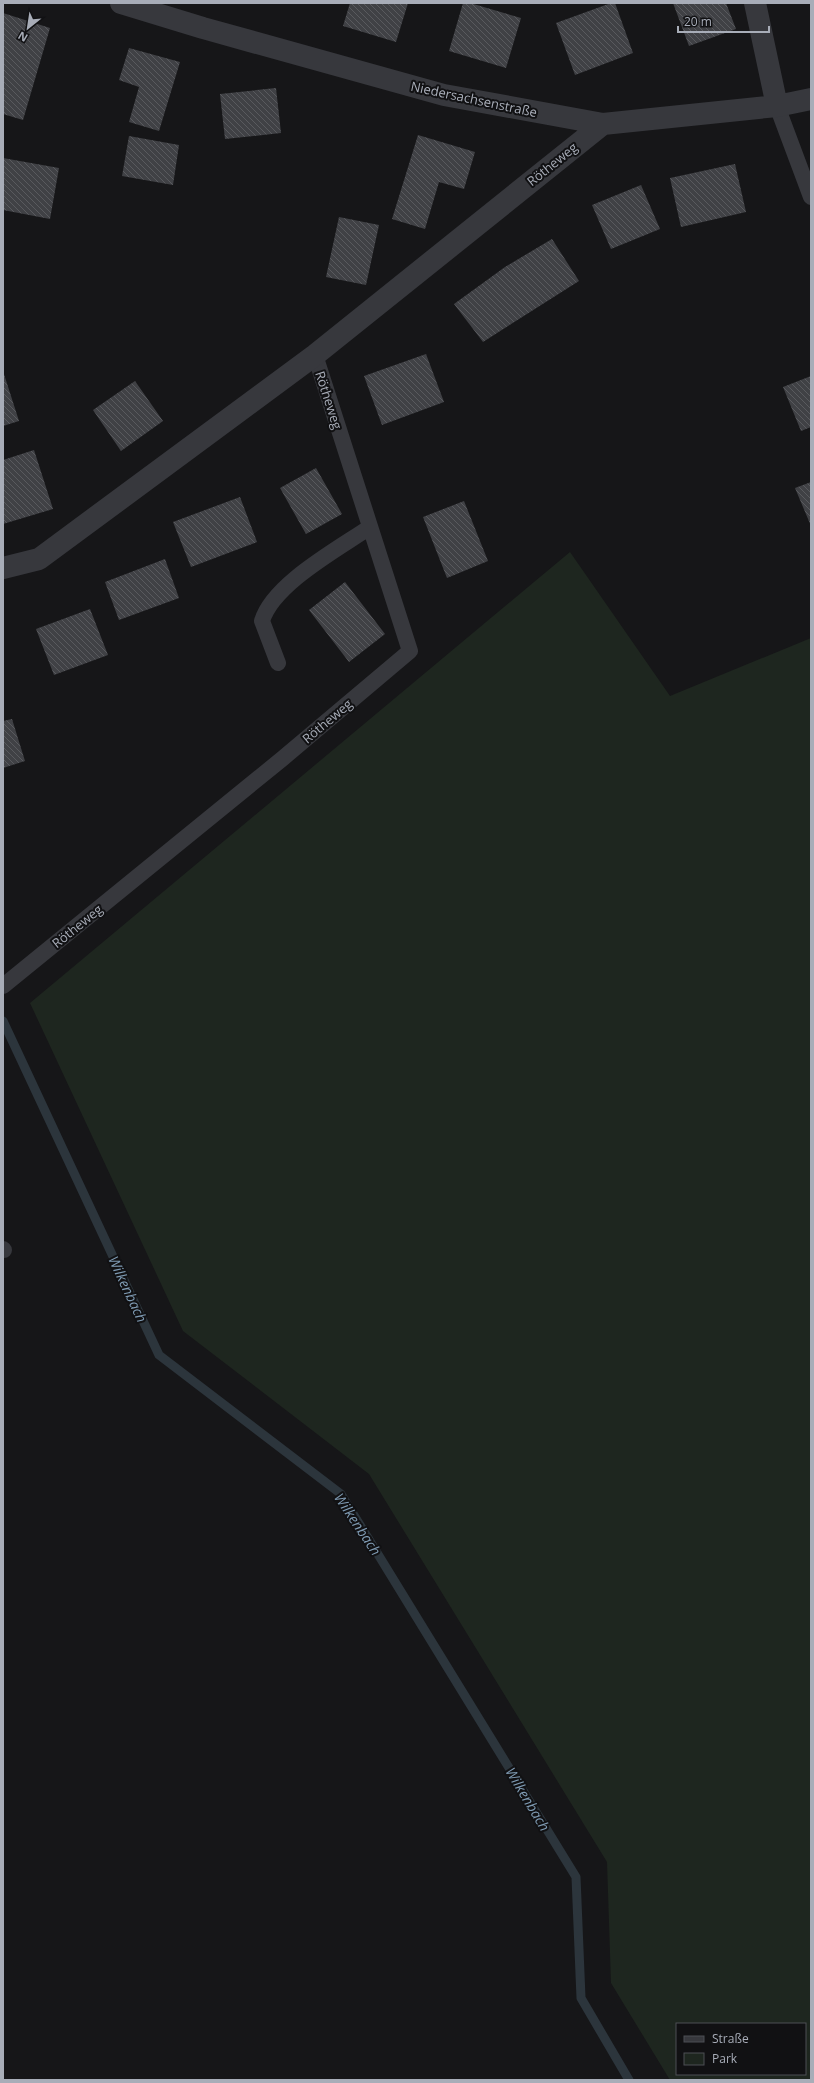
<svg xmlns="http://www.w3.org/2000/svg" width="814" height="2083" font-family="'Open Sans',sans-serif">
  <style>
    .green { fill: #1e261f; fill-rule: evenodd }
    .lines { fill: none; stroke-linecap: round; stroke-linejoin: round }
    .stream { stroke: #2c353c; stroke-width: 9 }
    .building { fill: url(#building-back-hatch) }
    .service { stroke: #37383d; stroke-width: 16 }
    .minor { stroke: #37383d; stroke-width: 22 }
    .labels { text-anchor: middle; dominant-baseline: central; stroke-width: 4; stroke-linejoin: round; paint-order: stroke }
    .street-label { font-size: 13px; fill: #a8adb8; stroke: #111113 }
    .water-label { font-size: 14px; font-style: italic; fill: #7f9bb3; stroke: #111113 }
  </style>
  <defs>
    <pattern id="building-back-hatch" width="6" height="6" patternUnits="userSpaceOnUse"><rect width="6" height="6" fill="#404145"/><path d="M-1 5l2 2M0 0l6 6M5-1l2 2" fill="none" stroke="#595a5e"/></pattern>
  </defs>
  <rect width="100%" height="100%" fill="#161618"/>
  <path class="green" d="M570 552 670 696 811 638V2080H670L611 1983 607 1862 369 1474 183 1331 30 1003ZM677 2024H805V2074H677Z"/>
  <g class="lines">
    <path class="stream" d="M3 1021 159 1355 341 1494 576 1877 581 1998 629 2080"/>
  </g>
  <path class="building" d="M350 3H408L396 42 343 26Z
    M463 3H470L521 18 506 68 449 51Z
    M611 3H615L633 53 575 75 556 23Z
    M673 3H726L736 29 689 46Z
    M3 13 50 28 23 120 3 114Z
    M129 48 180 62 159 131 129 122 139 87 119 80Z
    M276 88 281 133 225 139 220 94Z
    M418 135 475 152 464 189 439 182 425 229 392 219Z
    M129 136 179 145 173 185 122 176Z
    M3 158 59 168 50 219 3 210Z
    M735 164 746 212 681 227 670 178Z
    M641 185 660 229 611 249 592 205Z
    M339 217 379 225 366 285 326 277Z
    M552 239 579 281 483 342 454 304 505 267Z
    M426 354 444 402 382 425 364 376Z
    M3 371 19 421 3 426Z
    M811 376V427L801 431 783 387Z
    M135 381 163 421 121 451 93 410Z
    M34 450 53 509 3 524V460Z
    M316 468 342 514 306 534 280 488Z
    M811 482V526L795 488Z
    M240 497 257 542 191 567 173 522Z
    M464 501 488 561 447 578 423 517Z
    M165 559 179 598 119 620 105 582Z
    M345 582 385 634 349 662 309 610Z
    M90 609 108 655 54 675 36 629Z
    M12 719 25 761 3 768V721Z"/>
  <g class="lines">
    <path class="service" d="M777 106 811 197
      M278 663 262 621C273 584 338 549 370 527
      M3 986 282 759 410 651 315 355
      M3 1249 4 1250"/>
    <path class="minor" d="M121 3 203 28 444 95 603 124 777 106 811 99
      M755 3 777 106
      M3 568 39 559 315 355 603 124"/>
  </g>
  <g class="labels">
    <g class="street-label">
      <text transform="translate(474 99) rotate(12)">Niedersachsenstraße</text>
      <text transform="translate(552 164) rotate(-39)">Rötheweg</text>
      <text transform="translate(329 400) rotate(72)">Rötheweg</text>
      <text transform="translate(327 721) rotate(-40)">Rötheweg</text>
      <text transform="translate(77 926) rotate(-39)">Rötheweg</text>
    </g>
    <g class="water-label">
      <text transform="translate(128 1289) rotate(65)">Wilkenbach</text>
      <text transform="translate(358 1524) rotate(56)">Wilkenbach</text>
      <text transform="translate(528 1799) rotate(59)">Wilkenbach</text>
    </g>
  </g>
  <rect width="814" height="2083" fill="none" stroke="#a8adb8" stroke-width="8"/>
  <rect x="676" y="2023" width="130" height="52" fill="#111113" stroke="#4d4f55"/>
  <rect x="684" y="2036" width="20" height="6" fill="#37383d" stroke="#4d4f55"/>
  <text x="712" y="2043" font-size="12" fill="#a8adb8">Straße</text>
  <rect x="684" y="2053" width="20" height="12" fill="#1e261f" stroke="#4d4f55"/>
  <text x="712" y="2063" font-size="12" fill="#a8adb8">Park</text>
  <g transform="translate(28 28) rotate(210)" stroke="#111113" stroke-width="3" paint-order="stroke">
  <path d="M0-3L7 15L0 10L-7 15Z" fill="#a8adb8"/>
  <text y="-6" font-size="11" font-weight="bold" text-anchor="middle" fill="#a8adb8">N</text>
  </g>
  <path d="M678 26v6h91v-6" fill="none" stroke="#a8adb8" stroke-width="2"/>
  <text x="684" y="26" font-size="12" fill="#a8adb8" stroke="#111113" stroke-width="3" paint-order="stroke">20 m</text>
</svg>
